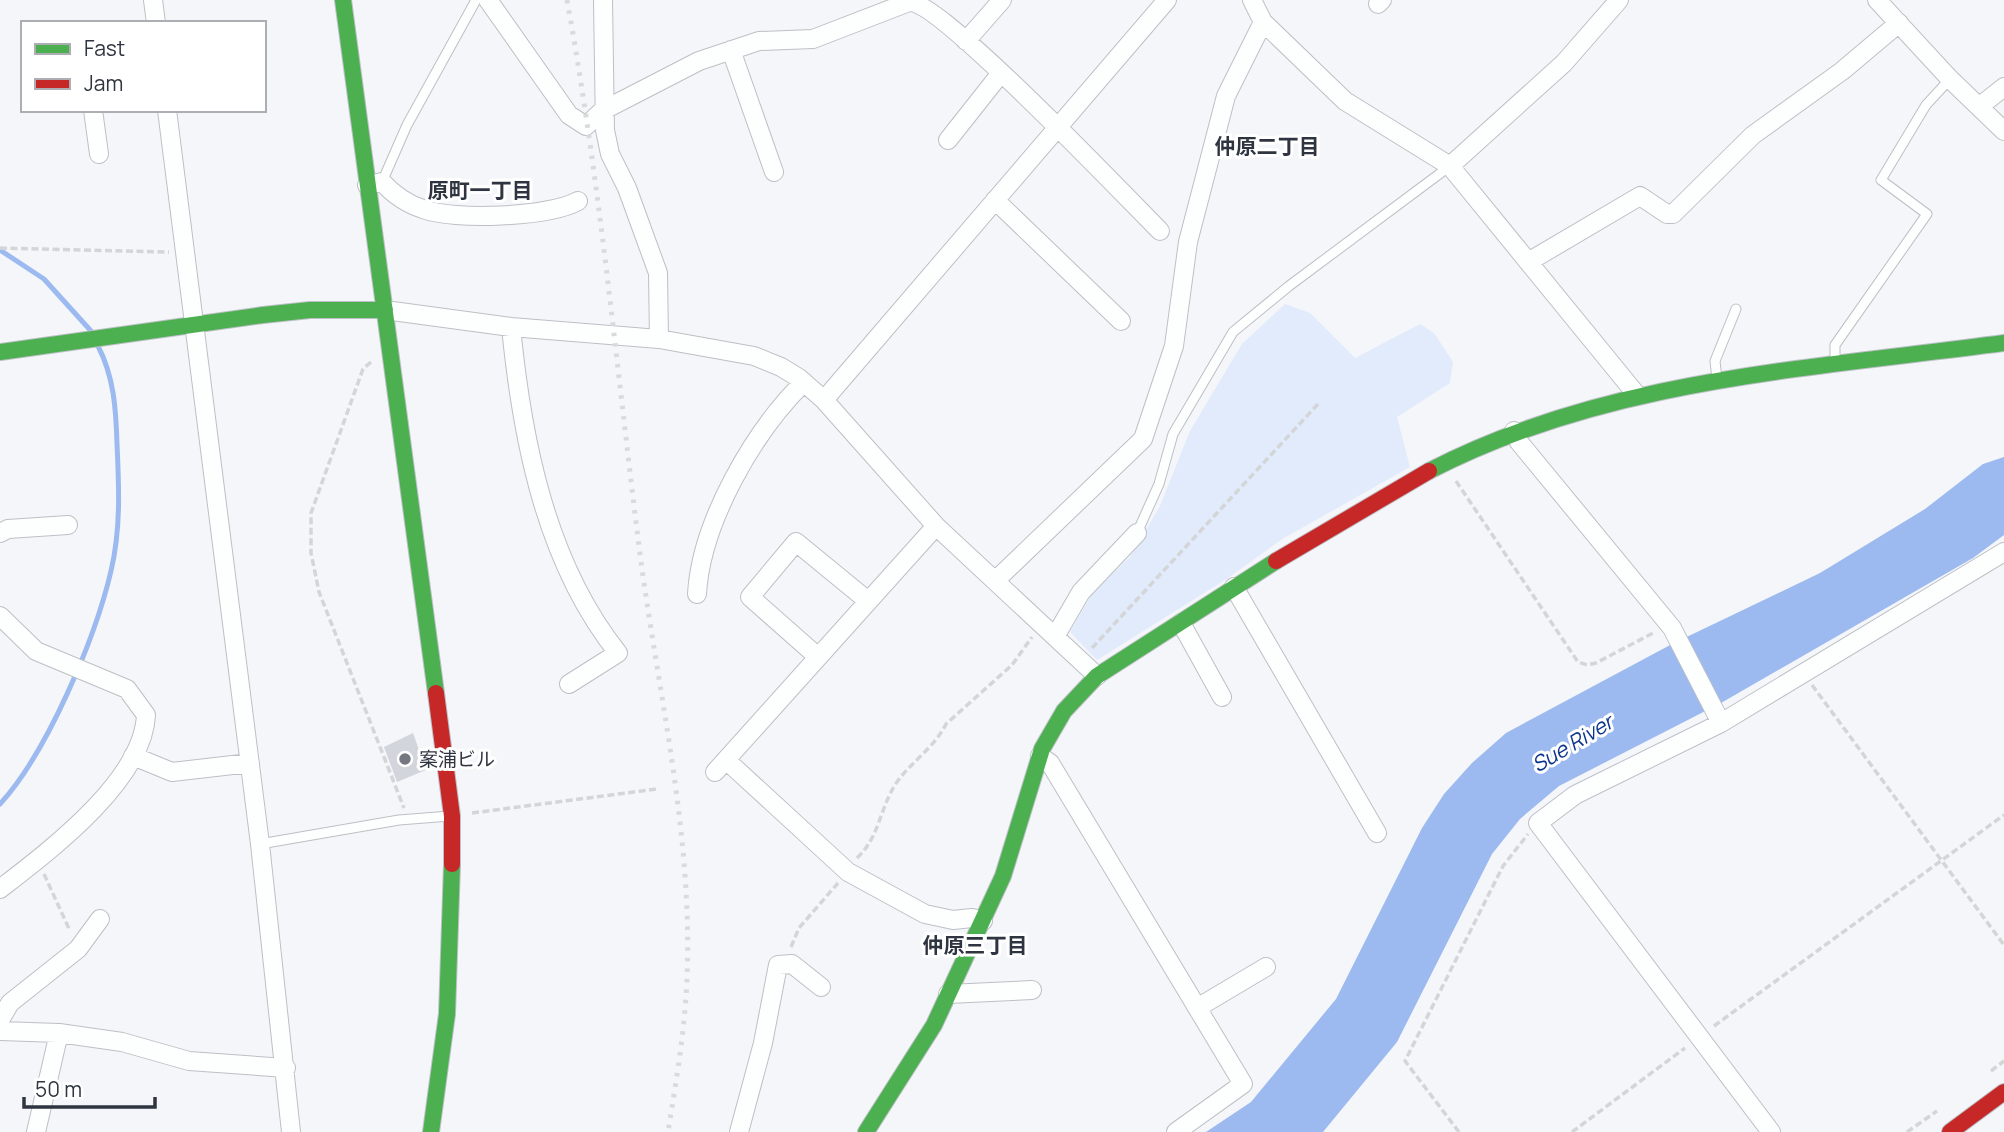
<svg xmlns="http://www.w3.org/2000/svg" width="2004" height="1132" font-family="Manrope,'Noto Sans JP',sans-serif">
  <style>
    .green { fill: #e2ebfb }
    .water { fill: #9cbaf0 }
    .lines { fill: none; stroke-linecap: round; stroke-linejoin: round }
    .stream { stroke: #9cbaf0; stroke-width: 5 }
    .building { fill: #d2d6dc }
    .lane-casing { stroke: #bcc0c6; stroke-width: 11 }
    .street-casing { stroke: #bcc0c6; stroke-width: 20 }
    .fast-casing { stroke: #bcc0c6; stroke-width: 18 }
    .jam-casing { stroke: #bcc0c6; stroke-width: 18 }
    .path { stroke: #d4d5d6; stroke-width: 3.5; stroke-dasharray: 7 3.5; stroke-linecap: butt }
    .lane { stroke: #fdfefe; stroke-width: 9 }
    .street { stroke: #fdfefe; stroke-width: 18 }
    .fast { stroke: #4caf50; stroke-width: 16 }
    .jam { stroke: #c62828; stroke-width: 16 }
    .rail { stroke: #dadadb; stroke-width: 5; stroke-dasharray: 3.5 7; stroke-linecap: butt }
    .poi-dot { fill: #747981; stroke: #fff; stroke-width: 2.5 }
    .labels { text-anchor: middle; dominant-baseline: central; stroke-width: 6; stroke-linejoin: round; paint-order: stroke }
    .poi-label { font-size: 19px; fill: #2f3540; stroke: #fff; text-anchor: start }
    .neighbourhood-label { font-size: 21px; font-weight: bold; fill: #2f3540; stroke: #fff }
    .water-label { font-size: 21px; font-style: italic; fill: #0c368d; stroke: #fff }
  </style>
  <rect width="100%" height="100%" fill="#f4f6f9"/>
  <path class="green" d="M1285 304 1310 313 1355 358 1420 324 1434 333 1453 362 1450 383 1397 417 1410 467 1284 538 1225 580 1097 660 1070 632 1095 589 1130 557 1160 506 1190 431 1242 344Z"/>
  <path class="water" d="M2004 457V535L1973 558 1721 703 1559 786 1520 819 1492 854 1397 1042 1323 1132H1206L1251 1102 1336 999 1422 828 1444 794 1472 763 1506 733 1672 644 1820 573 1925 509 1983 464Z"/>
  <g class="lines">
    <path class="stream" d="M0 250 44 279 91 331
      M0 804C47 753 95 639 111 571 121 529 119 486 117 444 116 409 114 377 98 346"/>
  </g>
  <path class="building" d="M413 733 426 770 397 782 384 747Z"/>
  <g class="lines">
    <defs>
      <path id="lane" d="M382 182 407 125 476 0
        M1835 363V345L1927 214 1881 180 1926 105 1950 79
        M1717 379 1715 361 1736 309
        M1137 533 1159 484 1173 434 1233 332 1289 286 1450 166
        M260 844 399 820 450 816"/>
      <path id="street" d="M153 0 156 23
        M488 0 569 115 586 126 602 111 699 61 759 41 813 39 909 2C940 1 1126 197 1160 231
        M603 0 605 130 610 154 627 188 658 273 659 339
        M1252 0 1263 22 1345 101 1450 166 1636 394
        M1877 0 1950 79 2004 131
        M1378 4 1382 0
        M966 41 1002 0
        M731 50 774 172
        M1980 106 2004 87
        M93 110 99 154
        M167 110 260 844 291 1132
        M948 140 1001 73
        M1450 166 1564 63 1619 0
        M367 185 382 182C393 194 407 204 423 209 454 221 549 217 578 201
        M995 200 1121 321
        M1528 262 1640 196 1667 214H1673L1753 135 1842 71 1899 23
        M385 310 511 327 659 339 754 356 781 367 799 378 824 400 936 526 1097 676
        M511 327C522 440 546 563 618 653L569 684
        M824 400 1167 0
        M1514 431 1519 442 1672 628 1721 723
        M0 533 8 529 68 525
        M996 580 1143 439 1174 346 1188 242 1226 96 1263 22
        M1234 587 1377 833
        M697 594C701 523 753 432 804 382
        M0 616 36 651 127 689 146 715C143 781 49 851 0 889
        M1181 623 1222 697
        M1056 635 1081 592 1137 533
        M818 657 750 597 796 542 868 601
        M133 756 172 772 250 763
        M1040 756 1050 763 1243 1084 1176 1132
        M726 760 848 872 925 914 953 920 972 918 983 921
        M715 772 936 526
        M948 994 1032 990
        M1197 1008 1266 967
        M0 1020 10 1003 78 949 100 919
        M0 1031 59 1033 122 1042 189 1061 286 1068
        M36 1132 59 1033
        M739 1132 763 1043 778 965 792 964 821 987
        M1771 1132 1538 823 1575 795 1721 723 2004 552"/>
      <path id="fast" d="M343 0 436 693
        M0 352 263 315 310 310H385
        M1429 471C1606 379 1809 369 2004 343
        M431 1132 447 1014 452 864
        M866 1132 934 1025 1003 876 1042 749 1064 711 1097 676 1276 561"/>
      <path id="jam" d="M1276 561 1429 471
        M436 693 452 816V864
        M1950 1132 2004 1092"/>
    </defs>
    <use href="#lane" class="lane-casing"/>
    <use href="#street" class="street-casing"/>
    <use href="#fast" class="fast-casing"/>
    <use href="#jam" class="jam-casing"/>
    <path class="path" d="M0 248 169 252
      M371 362 363 369 311 513V553L319 592 404 808
      M1456 481 1578 662 1587 665 1596 663 1655 632
      M1092 648 1319 403
      M1812 685 2004 945
      M472 813 657 789
      M857 858C880 837 880 806 897 782 912 761 934 748 946 724L1012 665 1032 637
      M44 874 70 931
      M791 947 799 928 838 883
      M1714 1026 2004 815
      M1991 1071 2004 1061
      M1459 1132 1405 1061 1503 866 1528 834
      M1572 1132 1685 1048
      M1907 1132 1937 1111"/>
    <use href="#lane" class="lane"/>
    <use href="#street" class="street"/>
    <use href="#fast" class="fast"/>
    <use href="#jam" class="jam"/>
    <path class="rail" d="M567 0C600 181 616 364 639 546 657 689 693 833 687 978 685 1030 676 1082 668 1132"/>
  </g>
  <circle class="poi-dot" cx="405" cy="759" r="7"/>
  <g class="labels">
    <g class="poi-label">
      <text x="419" y="759">案浦ビル</text>
    </g>
    <g class="neighbourhood-label">
      <text x="1267" y="146">仲原二丁目</text>
      <text x="480" y="190">原町一丁目</text>
      <text x="975" y="945">仲原三丁目</text>
    </g>
    <g class="water-label">
      <text transform="translate(1572 743) rotate(-31)">Sue River</text>
    </g>
  </g>
  <rect x="21" y="21" width="245" height="91" fill="#ffffff" stroke="#acaeb3" stroke-width="2"/>
  <rect x="35" y="44" width="35" height="10" fill="#4caf50" stroke="#acaeb3" stroke-width="2"/>
  <text x="84" y="56" font-size="21" fill="#2f3540">Fast</text>
  <rect x="35" y="79" width="35" height="10" fill="#c62828" stroke="#acaeb3" stroke-width="2"/>
  <text x="84" y="91" font-size="21" fill="#2f3540">Jam</text>
  <path d="M24 1097v10h131v-10" fill="none" stroke="#2f3540" stroke-width="3.5"/>
  <text x="35" y="1097" font-size="21" fill="#2f3540" stroke="#ffffff" stroke-width="5" paint-order="stroke">50 m</text>
</svg>
